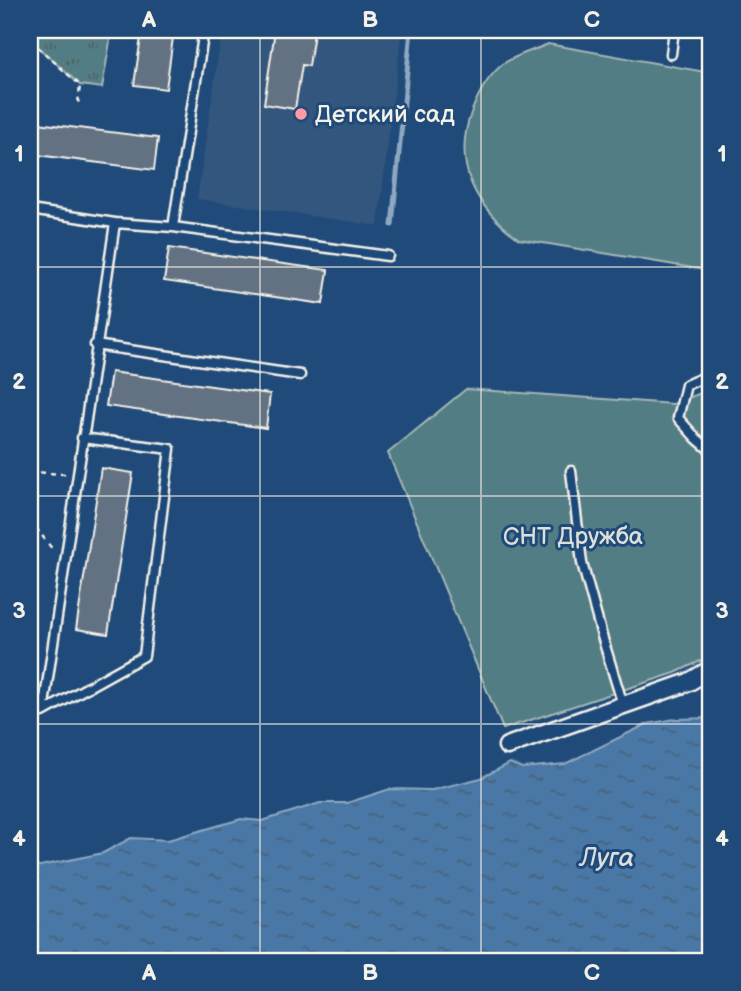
<svg xmlns="http://www.w3.org/2000/svg" width="741" height="991" font-family="'Balsamiq Sans',sans-serif">
  <style>
    .built { fill: #33567d }
    .green { fill: #537d84; stroke: #a4b7b6; stroke-width: 2 }
    .park { fill: url(#park-tufts); stroke: #a4b7b6; stroke-width: 2 }
    .water { fill: url(#water-ripples); stroke: #8ea8c0; stroke-width: 2 }
    .lines { fill: none; stroke-linecap: round; stroke-linejoin: round }
    .stream { stroke: #8ea8c0; stroke-width: 5 }
    .building { fill: #637283; stroke: #f4f1e8; stroke-width: 2 }
    .service-casing { stroke: #f4f1e8; stroke-width: 13 }
    .minor-casing { stroke: #f4f1e8; stroke-width: 21 }
    .path { stroke: #f4f1e8; stroke-width: 2.5; stroke-dasharray: 5 5; stroke-linecap: butt }
    .service { stroke: #1f4a7a; stroke-width: 8 }
    .minor { stroke: #1f4a7a; stroke-width: 16 }
    .grid { fill: none; stroke: #f4f1e8; stroke-width: 2; stroke-opacity: 0.55 }
    .poi-dot { fill: #ff9aa2; stroke: #1f4a7a; stroke-width: 2.5 }
    .labels { text-anchor: middle; dominant-baseline: central; stroke-width: 6; stroke-linejoin: round; paint-order: stroke }
    .poi-label { font-size: 24px; fill: #f4f1e8; stroke: #1f4a7a; text-anchor: start }
    .park-label { font-size: 24px; fill: #dce0d9; stroke: #1f4a7a }
    .water-label { font-size: 26px; font-style: italic; fill: #dadfde; stroke: #1f4a7a }
    .neatline { fill: none; stroke: #f4f1e8; stroke-width: 2.5 }
    .grid-label { font-size: 23px; text-anchor: middle; font-weight: bold; fill: #f4f1e8 }
  </style>
  <defs>
    <pattern id="park-tufts" width="24" height="20" patternUnits="userSpaceOnUse" patternTransform="scale(1.75)"><rect width="24" height="20" fill="#537d84"/><path d="M3 7l-1-3M5 7V3M7 7l1-3M15 17l-1-3M17 17v-4M19 17l1-3" fill="none" stroke="#4e6568"/></pattern>
    <pattern id="water-ripples" width="26" height="14" patternUnits="userSpaceOnUse" patternTransform="scale(1.75)"><rect width="26" height="14" fill="#4a78a6"/><path d="M2 4q2-2 4 0t4 0M15 11q2-2 4 0t4 0" fill="none" stroke="#4a627b"/></pattern>
  </defs>
  <rect width="100%" height="100%" fill="#1f4a7a"/>
  <filter id="ink" filterUnits="userSpaceOnUse"><feTurbulence type="fractalNoise" baseFrequency=".0143" numOctaves="2"/><feDisplacementMap in="SourceGraphic" scale="14" xChannelSelector="R" yChannelSelector="G"/><feConvolveMatrix kernelMatrix="1 2 1 2 8 2 1 2 1" color-interpolation-filters="sRGB"/></filter>
  <g filter="url(#ink)">
    <path class="built" d="M222 30H402L378 226 197 199Z"/>
    <path class="green" d="M548 44 711 73V271L519 239C476 208 452 166 471 113 478 94 487 77 503 64 515 55 535 50 548 44Z
      M466 389 673 404 711 389V656L675 673 503 729 388 453Z"/>
    <path class="park" d="M30 30H112L102 88 80 85 30 40Z"/>
    <path class="water" d="M711 718V961H30V868L103 853 131 838 168 840 241 819 262 821 320 803H347L390 789 432 790 481 778 510 763 522 768 565 764 647 724 675 719Z"/>
    <g class="lines">
      <path class="stream" d="M392 225 411 30"/>
    </g>
    <path class="building" d="M142 30H174L166 89 134 85Z
      M275 30H307V32L314 33 309 66 302 65 295 109 264 104Z
      M30 122 158 138 154 170 30 154Z
      M169 248 328 270 323 304 164 281Z
      M111 372 270 394 266 428 106 406Z
      M101 468 133 473 108 634 76 629Z"/>
    <g class="lines">
      <defs>
        <path id="service" d="M671 54 674 30
          M30 210 115 223 173 227 204 30
          M173 227 388 256
          M95 345 300 375
          M711 374 686 385 678 418 696 438 711 451
          M571 471 582 563 602 636 623 705
          M30 710 43 712 115 223
          M43 712 144 656 170 449 82 438"/>
        <path id="minor" d="M507 746 689 682 711 669"/>
      </defs>
      <use href="#service" class="service-casing"/>
      <use href="#minor" class="minor-casing"/>
      <path class="path" d="M30 40 80 85 78 104
        M30 64 34 44
        M30 472 65 474
        M30 520 53 550"/>
      <use href="#service" class="service"/>
      <use href="#minor" class="minor"/>
    </g>
  </g>
  <path class="grid" d="M260 30V961M481 30V961M30 267H711M30 496H711M30 724H711"/>
  <circle class="poi-dot" cx="301" cy="114" r="7"/>
  <g class="labels">
    <g class="poi-label">
      <text x="315" y="114">Детский сад</text>
    </g>
    <g class="park-label">
      <text x="573" y="536">СНТ Дружба</text>
    </g>
    <g class="water-label">
      <text x="607" y="858">Луга</text>
    </g>
  </g>
  <rect width="741" height="991" fill="none" stroke="#1f4a7a" stroke-width="77"/>
  <rect x="38" y="38" width="664" height="915" class="neatline"/>
  <g class="grid-label">
    <text x="149" y="27">A</text>
    <text x="370" y="27">B</text>
    <text x="592" y="27">C</text>
    <text x="19" y="161">1</text>
    <text x="722" y="161">1</text>
    <text x="19" y="389">2</text>
    <text x="722" y="389">2</text>
    <text x="19" y="618">3</text>
    <text x="722" y="618">3</text>
    <text x="19" y="846">4</text>
    <text x="722" y="846">4</text>
    <text x="149" y="980">A</text>
    <text x="370" y="980">B</text>
    <text x="592" y="980">C</text>
  </g>
</svg>
